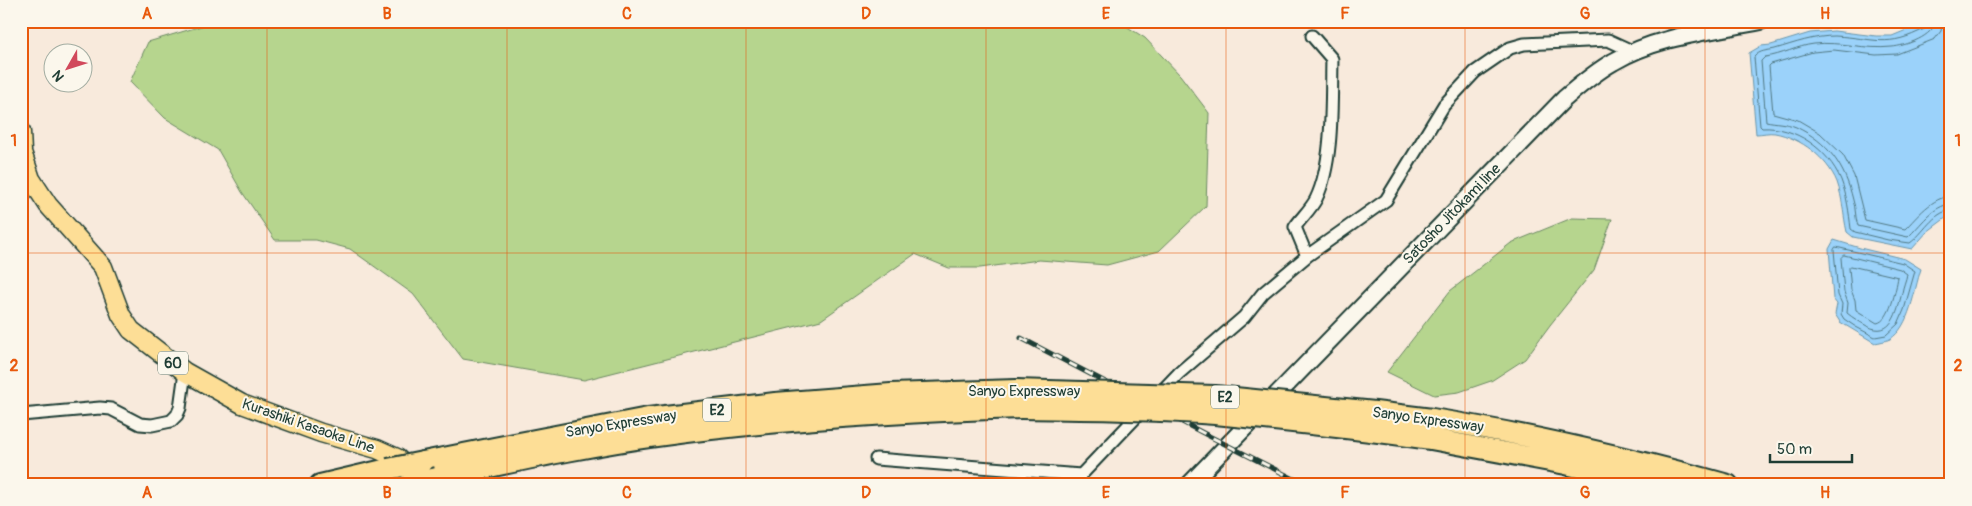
<svg xmlns="http://www.w3.org/2000/svg" width="1972" height="506" font-family="Pangolin,sans-serif">
  <style>
    .green { fill: #b6d58e; stroke: #6a8961 }
    .water { fill: #9bd2fa; stroke: #6996ab }
    .lines { fill: none; stroke-linecap: round; stroke-linejoin: round }
    .shore { stroke: #517983; stroke-width: 1 }
    .street-casing { stroke: #1f3d34; stroke-width: 15 }
    .secondary-casing { stroke: #1f3d34; stroke-width: 20 }
    .primary-casing { stroke: #1f3d34; stroke-width: 21 }
    .highway-casing { stroke: #1f3d34; stroke-width: 24 }
    .street { stroke: #fbf7ec; stroke-width: 11 }
    .secondary { stroke: #fbf7ec; stroke-width: 16 }
    .primary { stroke: #fdde96; stroke-width: 18 }
    .highway { stroke: #fdde96; stroke-width: 20 }
    .rail-casing { stroke: #1f3d34; stroke-width: 5 }
    .rail { stroke: #fbf7ec; stroke-width: 3; stroke-dasharray: 9; stroke-linecap: butt }
    .highway-bridge-casing { stroke: #1f3d34; stroke-width: 24; stroke-linecap: butt }
    .highway-bridge { stroke: #fdde96; stroke-width: 20 }
    .grid { fill: none; stroke: #e8590c; stroke-width: 1; stroke-opacity: 0.55 }
    .labels { text-anchor: middle; dominant-baseline: central; stroke-width: 4; stroke-linejoin: round; paint-order: stroke }
    .shield { fill: #fbf7ec; stroke: #61756b; stroke-width: 1 }
    .shield-label { font-size: 14px; font-weight: bold; fill: #1f3d34 }
    .street-label { font-size: 15px; fill: #1f3d34; stroke: #fbf7ec }
    .neatline { fill: none; stroke: #e8590c; stroke-width: 2 }
    .grid-label { font-size: 16px; text-anchor: middle; font-weight: bold; fill: #e8590c }
  </style>
  <rect width="100%" height="100%" fill="#f8eadc"/>
  <filter id="ink" filterUnits="userSpaceOnUse"><feTurbulence type="fractalNoise" baseFrequency=".02" numOctaves="2"/><feDisplacementMap in="SourceGraphic" scale="10" xChannelSelector="R" yChannelSelector="G"/><feConvolveMatrix kernelMatrix="1 2 1 2 8 2 1 2 1" color-interpolation-filters="sRGB"/></filter>
  <g filter="url(#ink)">
    <path class="green" d="M218 21H1118L1145 38 1180 75 1209 113 1206 206 1159 251 1107 265 1039 260 980 268H949L915 254 821 320 584 380 463 359 413 294 350 249 316 240H275L242 192 218 150 165 118 130 82 148 42Z
      M1572 218 1612 219 1594 270 1550 325 1525 359 1491 381 1459 392 1434 395 1387 372 1450 291 1511 243Z"/>
    <path class="water" d="M1928 21H1951V214L1927 232 1912 249 1853 237 1847 232C1843 215 1843 199 1837 182 1827 158 1801 138 1775 133 1769 132 1762 134 1756 134L1749 53 1761 46 1771 45 1810 33 1834 31 1876 36H1892Z
      M1834 240 1860 248 1905 259 1921 269C1914 290 1910 327 1890 339 1886 341 1880 342 1875 343L1840 322 1835 314 1837 304 1833 299 1829 249Z"/>
    <g class="lines">
      <path class="shore" d="M1929 21 1926 28C1887 49 1875 38 1835 36 1814 36 1795 43 1775 49 1767 51 1760 50 1754 57L1760 126 1762 128C1795 126 1828 149 1841 180 1847 196 1849 212 1851 229L1855 232 1888 240 1910 243C1923 234 1933 212 1951 210
        M1935 21C1935 36 1905 46 1892 47 1865 50 1840 41 1814 44 1797 46 1782 55 1765 57L1761 61 1766 121C1775 123 1787 123 1796 127 1828 142 1845 166 1853 200 1856 208 1855 218 1858 226L1908 237C1920 226 1933 205 1951 204
        M1943 21 1941 31 1935 39 1897 54 1876 55 1834 50 1813 52 1771 64 1769 66 1773 113 1798 120 1820 133 1843 155 1854 176 1865 220 1905 229C1917 217 1932 197 1951 196
        M1836 247 1903 263 1915 271 1904 310 1898 324 1886 335 1875 337 1856 327 1844 319 1841 314 1842 304 1838 295 1834 250Z
        M1844 255 1900 269 1907 274C1906 280 1903 286 1902 293 1897 311 1892 339 1867 326 1860 322 1853 318 1847 313L1848 303 1844 292 1841 258Z
        M1851 266 1898 277C1896 289 1890 321 1877 323L1856 310 1855 300 1851 290 1849 268Z"/>
      <defs>
        <path id="street" d="M1307 256 1295 227C1301 218 1311 209 1316 199 1334 162 1331 100 1332 59L1312 36
          M1158 395 1179 373 1244 317 1263 293 1307 256 1386 200 1444 105 1475 72 1510 48 1524 44 1608 40 1632 51
          M21 415 100 408 111 409 140 424 152 425 171 421 177 415 180 408 185 372
          M876 459 1081 475
          M1074 485 1081 475 1143 410"/>
        <path id="secondary" d="M1189 485 1564 99C1579 86 1595 72 1613 62 1657 36 1712 31 1761 21"/>
        <path id="primary" d="M21 132 22 152 31 179 48 205 103 267 121 315 131 330 185 372 242 404 321 433 377 449 397 458 413 473"/>
        <path id="highway" d="M1432 419C1533 435 1630 458 1728 485
          M1431 439 1566 464 1655 485
          M423 462 648 418 775 403 891 394 1016 390
          M437 478C509 463 582 446 656 436 777 419 899 412 1021 408
          M320 485 388 469"/>
      </defs>
      <use href="#street" class="street-casing"/>
      <use href="#secondary" class="secondary-casing"/>
      <use href="#primary" class="primary-casing"/>
      <use href="#highway" class="highway-casing"/>
      <use href="#street" class="street"/>
      <use href="#secondary" class="secondary"/>
      <use href="#primary" class="primary"/>
      <use href="#highway" class="highway"/>
      <defs>
        <path id="rail" d="M1021 338 1207 435 1306 485"/>
      </defs>
      <use href="#rail" class="rail-casing"/>
      <use href="#rail" class="rail"/>
      <defs>
        <path id="highway-bridge" d="M1016 390 1215 396 1375 412 1432 419
          M1021 408C1086 409 1151 409 1215 414 1287 421 1359 429 1431 439
          M388 469 423 462
          M408 485 437 478"/>
      </defs>
      <use href="#highway-bridge" class="highway-bridge-casing"/>
      <use href="#highway-bridge" class="highway-bridge"/>
    </g>
  </g>
  <path class="grid" d="M267 21V485M507 21V485M746 21V485M986 21V485M1226 21V485M1465 21V485M1705 21V485M21 253H1951"/>
  <g class="labels">
    <g class="shield">
      <rect x="158" y="351.5" width="30" height="23" rx="4"/>
      <rect x="1211" y="385.5" width="28" height="23" rx="4"/>
      <rect x="703" y="398.5" width="28" height="23" rx="4"/>
    </g>
    <g class="shield-label">
      <text x="173" y="363">60</text>
      <text x="1225" y="397">E2</text>
      <text x="717" y="410">E2</text>
    </g>
    <g class="street-label">
      <text transform="translate(1452 214) rotate(-46)">Satosho Jitokami line</text>
      <text x="1024" y="391">Sanyo Expressway</text>
      <text transform="translate(1428 420) rotate(8)">Sanyo Expressway</text>
      <text transform="translate(621 424) rotate(-9)">Sanyo Expressway</text>
      <text transform="translate(308 426) rotate(19)">Kurashiki Kasaoka Line</text>
    </g>
  </g>
  <rect width="1972" height="506" fill="none" stroke="#fbf7ec" stroke-width="55"/>
  <g transform="translate(68 68) rotate(231)"><circle r="24" fill="#fbf7ec" stroke="#a3ada2"/>
  <path d="M0-4L9 19L0 12L-9 19Z" fill="#d1495b"/>
  <text y="-8" font-size="14" font-weight="bold" text-anchor="middle" fill="#1f3d34">N</text>
  </g>
  <path d="M1770 454v8h82v-8" fill="none" stroke="#1f3d34" stroke-width="2.5"/>
  <text x="1777" y="454" font-size="15" fill="#1f3d34" stroke="#fbf7ec" stroke-width="4" paint-order="stroke">50 m</text>
  <rect x="28" y="28" width="1916" height="450" class="neatline"/>
  <g class="grid-label">
    <text x="147" y="19">A</text>
    <text x="387" y="19">B</text>
    <text x="627" y="19">C</text>
    <text x="866" y="19">D</text>
    <text x="1106" y="19">E</text>
    <text x="1345" y="19">F</text>
    <text x="1585" y="19">G</text>
    <text x="1825" y="19">H</text>
    <text x="14" y="146">1</text>
    <text x="1958" y="146">1</text>
    <text x="14" y="371">2</text>
    <text x="1958" y="371">2</text>
    <text x="147" y="498">A</text>
    <text x="387" y="498">B</text>
    <text x="627" y="498">C</text>
    <text x="866" y="498">D</text>
    <text x="1106" y="498">E</text>
    <text x="1345" y="498">F</text>
    <text x="1585" y="498">G</text>
    <text x="1825" y="498">H</text>
  </g>
</svg>
